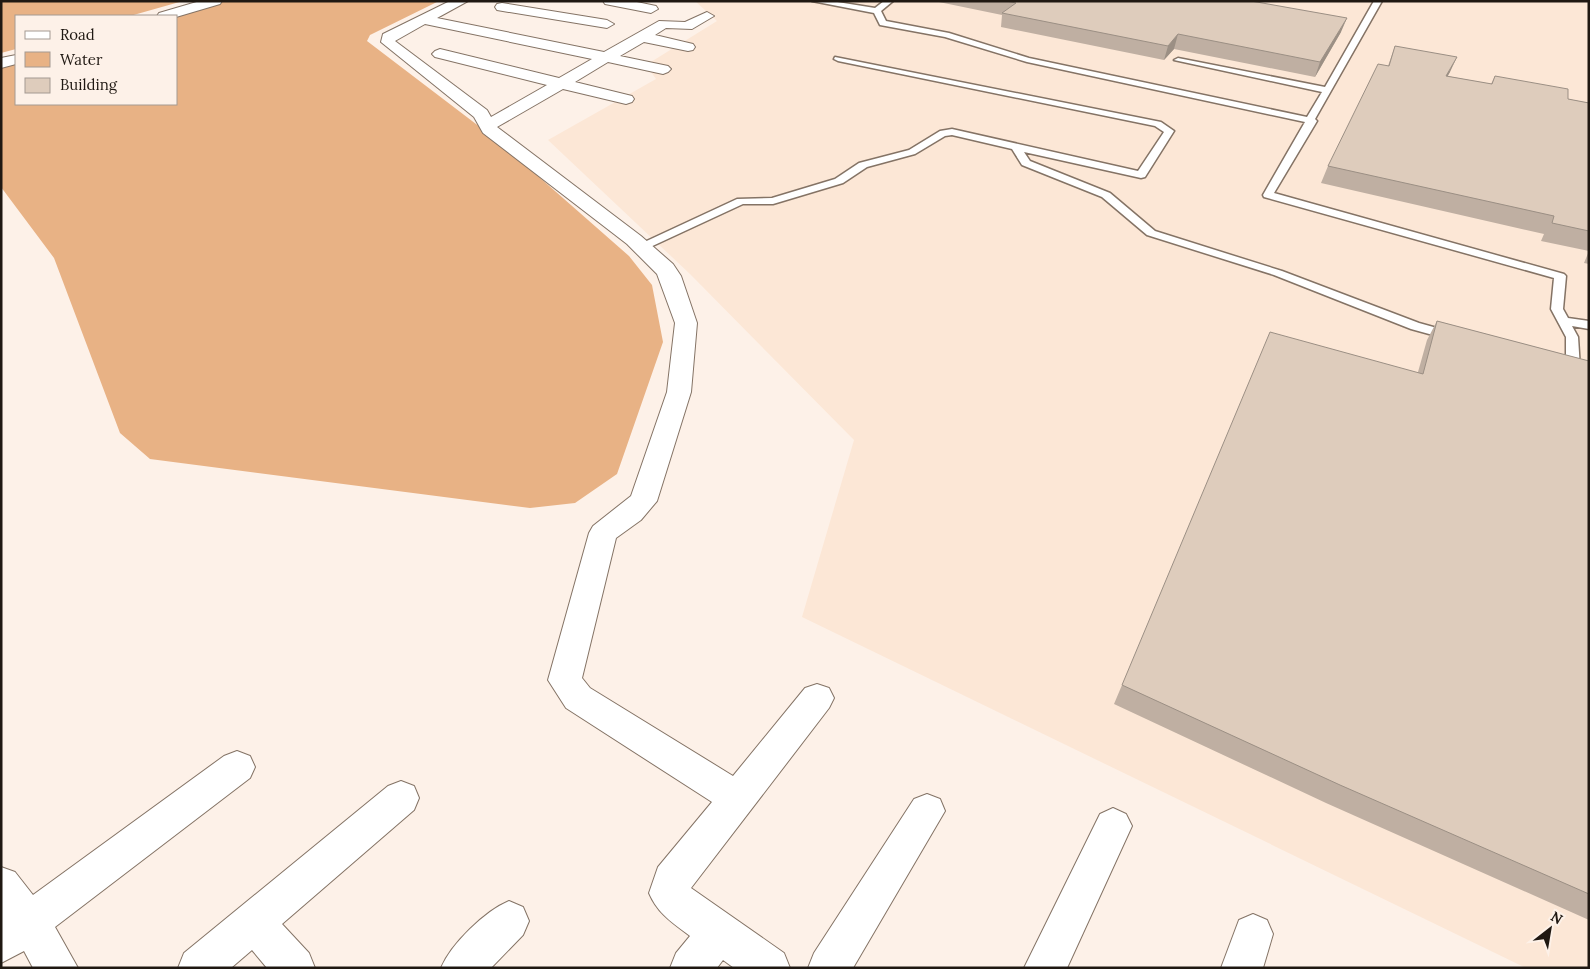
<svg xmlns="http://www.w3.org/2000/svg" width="1590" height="969" font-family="Lora,serif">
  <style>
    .built { fill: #fce7d6 }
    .water { fill: #e8b285 }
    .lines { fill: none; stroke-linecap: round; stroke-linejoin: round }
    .service-casing { stroke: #847365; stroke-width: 3 }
    .minor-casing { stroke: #847365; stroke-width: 2 }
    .service { fill: #fff; fill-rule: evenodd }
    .minor { fill: #fff; fill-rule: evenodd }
    .wall { fill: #bfafa2 }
    .shaded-wall { fill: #9b8f84 }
    .building { fill: #deccbc; stroke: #9b8f84 }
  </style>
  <rect width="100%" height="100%" fill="#fdf1e8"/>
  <path class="built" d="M695 1H1589V968H1526L802 617 854 440 690 274 548 140 656 79 646 65 717 21Z"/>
  <path class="water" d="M1 1H183L130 16H16V49L1 53Z
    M223 1H439L370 35 367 41 497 140 629 256 652 285 663 342 617 474 575 503 530 508 150 459 120 433 54 258 1 187V65L16 61V104H176V16H171Z"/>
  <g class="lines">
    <defs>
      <path id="service" d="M812 1H831L875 8 884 1H893L881 11 886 21 949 33 1029 58 1307 117 1322 92 1174 60 1178 58 1325 87 1374 1H1382L1315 119 1317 121 1274 193 1564 274 1566 276 1563 309 1568 318 1589 321V329L1572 326 1578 337 1580 369 1573 373 1566 369V337L1551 309 1554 278 1264 197 1263 195 1305 122 1027 62 945 37 880 25 874 13Z
        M835 57 1161 122 1174 131 1145 177 1141 178 1024 152 1030 161 1110 193 1155 231 1282 271 1419 323 1455 333 1457 336 1451 340 1411 329 1274 275 1147 235 1102 197 1022 165 1012 149 952 135 945 136 915 154 867 167 843 183 773 204H743L646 249H638V245L737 199 772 198 835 179 859 163 909 150 940 131 952 129 1138 171 1164 132 1155 126 838 61 834 59Z"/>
      <path id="minor" d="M200 1H222L220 4 176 17 157 16 159 13Z
        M450 1H468L437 18 604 52 659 21 685 22 707 12 714 16 692 29 666 28 655 35 693 44 695 47 693 50 688 51 644 42 620 56 668 66 671 69 668 72 663 74 608 62 575 82 632 96 634 99 632 102 626 104 563 89 497 127 641 236 673 264 681 276 697 323 691 392 657 501 641 520 616 538 582 678 590 688 733 776 805 688 817 684 829 688 834 698 829 708 691 888 784 953 790 968H734L723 960 717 968H670L676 953 690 936C673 923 658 914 649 893L658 867 712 802 566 708 548 680 589 533 593 526 631 496 667 392 675 323 657 274 627 244 483 133 474 117 381 42 383 34ZM425 24 592 59 559 78 440 49 435 51 432 54 435 57 547 85 491 117 487 110 395 41Z
        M603 1H632L656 6 658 9 651 13 605 4Z
        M502 3 607 20 614 24 607 28 497 10 495 7 497 4Z
        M16 55V64L1 68V58Z
        M237 751 250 756 255 767 250 778 55 927 78 968H33L24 951 1 963V867L15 872 33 895 224 756Z
        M401 781 414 786 419 798 414 810 282 924 309 953 315 968H267L252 950 231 968H178L184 953 388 786Z
        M927 794 940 799 945 811 853 968H808L814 953 914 799Z
        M1113 808 1126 814 1132 826 1067 968H1024L1100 814Z
        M509 901 523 907 529 921 523 935 491 968H441C451 944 485 911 509 901Z
        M1253 914 1267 920 1273 934 1263 968H1221L1239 920Z"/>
    </defs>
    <use href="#service" class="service-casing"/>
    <use href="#minor" class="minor-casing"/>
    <use href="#service" class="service"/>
    <use href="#minor" class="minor"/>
  </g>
  <path class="wall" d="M934 1H1251L1341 32 1315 77 1174 49 1164 60 1001 27 1002 15Z
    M1395 46 1450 72 1447 76 1491 84 1495 76 1568 99 1589 103V264L1584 263 1589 251 1541 241 1544 234 1321 183 1328 166 1388 66Z
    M1437 321 1589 361V920L1326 803 1114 704 1122 685 1418 372 1427 340Z"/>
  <path class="shaded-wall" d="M1347 18 1341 32 1315 77 1320 62Z
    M1178 34 1174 49 1164 60 1168 46Z
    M1457 57 1450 72 1439 92 1446 76Z"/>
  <path class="building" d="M1006 1H1251L1347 18 1320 62 1178 34 1168 46 1002 13 1016 3Z
    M1395 46 1457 57 1446 76 1492 84 1495 76 1568 89V99L1589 103V231L1552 223 1554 216 1328 166 1378 64 1389 66Z
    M1437 321 1589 361V894L1340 785 1122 685 1270 332 1423 374Z"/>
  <rect width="1590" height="969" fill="none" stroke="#1f1812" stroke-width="5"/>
  <rect x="15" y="15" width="162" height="90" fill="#fdf1e8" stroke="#a49a92"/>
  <rect x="25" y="31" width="25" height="8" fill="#ffffff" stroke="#a49a92"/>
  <text x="60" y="40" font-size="15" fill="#1f1812">Road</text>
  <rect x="25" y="52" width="25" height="15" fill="#e8b285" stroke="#a49a92"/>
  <text x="60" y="65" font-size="15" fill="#1f1812">Water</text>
  <rect x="25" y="78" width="25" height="15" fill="#deccbc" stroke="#a49a92"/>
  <text x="60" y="90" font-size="15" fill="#1f1812">Building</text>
  <g transform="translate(1550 929) rotate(31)" stroke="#fdf1e8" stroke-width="4" paint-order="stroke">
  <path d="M0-4L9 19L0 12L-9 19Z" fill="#1f1812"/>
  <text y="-8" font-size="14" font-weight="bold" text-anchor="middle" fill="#1f1812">N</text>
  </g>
</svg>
